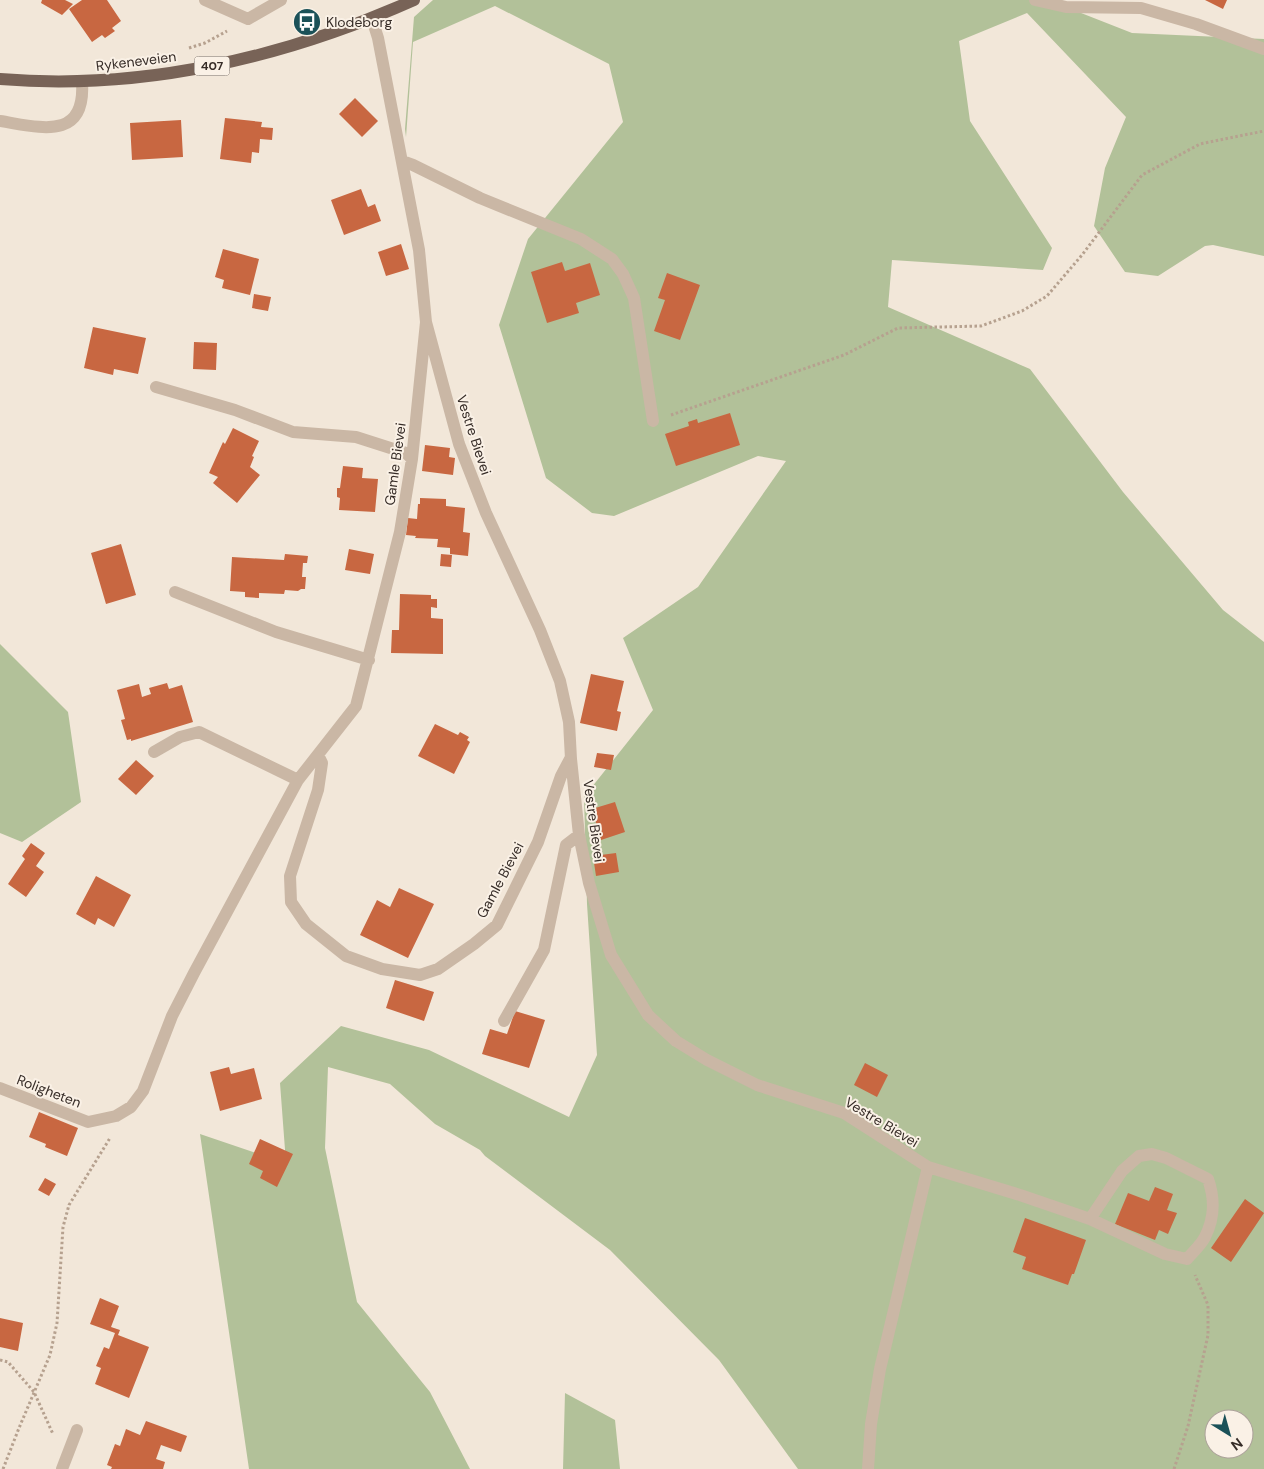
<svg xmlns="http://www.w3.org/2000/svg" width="1264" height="1469" font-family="'DM Sans',sans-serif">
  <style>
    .green { fill: #b2c199; fill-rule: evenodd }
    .building { fill: #c86741 }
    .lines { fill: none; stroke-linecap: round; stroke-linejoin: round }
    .path { stroke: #b6a18f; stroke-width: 3; stroke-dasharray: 2.5 2.5; stroke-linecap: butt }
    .minor { stroke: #cab7a5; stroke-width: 12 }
    .major { stroke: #786357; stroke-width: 12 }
    .labels { text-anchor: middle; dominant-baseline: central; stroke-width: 4; stroke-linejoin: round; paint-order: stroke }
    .shield { fill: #faf1e6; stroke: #716760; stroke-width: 1 }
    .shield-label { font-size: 12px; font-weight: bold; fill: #362c27 }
    .poi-label { font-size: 14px; fill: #362c27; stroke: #faf1e6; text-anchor: start }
    .street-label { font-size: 14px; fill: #362c27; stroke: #faf1e6 }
  </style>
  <rect width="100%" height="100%" fill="#f2e7d9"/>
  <path class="green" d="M433 0H1048L1132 33 1264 39V256L1213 245 1205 246 1158 276 1125 272 1094 226 1105 168 1126 117 1027 13 959 41 970 121 1052 248 1043 270 892 260 888 307 1030 369 1123 492 1223 610 1264 642V1469H798L719 1360 610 1250 485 1156 480 1150 435 1124 390 1084 328 1067 325 1148 357 1302 430 1392 470 1469H249L200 1134 286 1163 280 1083 341 1026 429 1050 569 1117 597 1055 587 904 584 797 653 710 623 638 698 587 786 461 758 456 614 516 592 513 546 478 499 325 528 239 623 122 609 64 495 6 413 42 406 137 405 129 414 17ZM1214 1419H1244V1449H1214Z
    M0 644 68 712 81 802 22 842 0 833Z
    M565 1393 615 1420 620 1469H563Z"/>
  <path class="building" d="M42 0H65L73 4 62 15 41 3Z
    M82 0H107L121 21 112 28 115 31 105 38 102 35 92 42 69 9Z
    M1205 0H1227L1223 9Z
    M355 98 378 121 362 137 339 114Z
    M225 118 262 122 261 127 273 128 272 140 260 139 259 153 252 152 251 163 220 159Z
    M181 120 183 157 132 160 130 123Z
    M361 189 368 207 375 204 381 221 344 235 331 200Z
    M401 244 409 269 386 276 378 252Z
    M223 249 259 259 250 295 222 288 224 280 215 277Z
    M562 262 565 271 590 263 600 295 576 303 579 313 547 323 531 272Z
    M667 273 700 285 680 340 654 331 665 300 658 298Z
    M254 294 271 297 268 311 252 308Z
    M93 327 146 338 138 374 114 369 113 375 84 368Z
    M194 342 217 343 216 370 193 369Z
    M730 413 740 445 676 466 665 434 689 426 688 422 697 419 698 423Z
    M233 428 259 441 252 456 254 457 250 467 260 475 237 503 213 483 218 477 209 473 223 442 225 444Z
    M425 445 450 448 449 457 455 458 453 475 422 471Z
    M343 466 363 468 362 478 378 479 375 512 339 510 340 498 337 497V488H340Z
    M420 498 446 499V506L465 508 463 532 470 533 468 556 450 554V548L437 547 438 539 415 538 416 536 406 535 408 518 417 519 418 504H420Z
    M121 544 136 595 106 604 91 553Z
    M349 549 374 554 370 574 345 570Z
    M285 554 308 556 307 563H303L302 577H306L305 589H301L298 591 285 590 284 594 259 593V598L245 597V592L230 591 232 557 284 560Z
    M441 554 452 555 451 567 440 566Z
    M400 594 431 595V599H437V608L431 607V618L443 619V654L391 653 392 630H399Z
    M591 674 624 681 617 711 621 712 617 731 580 723Z
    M167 683 169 689 182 685 193 722 131 741V739L127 740 121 720 125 719 117 690 139 684 142 697 151 694 149 688Z
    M435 724 458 735 460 732 469 737 467 740 470 742 454 774 418 756Z
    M597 753 614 755 611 770 594 767Z
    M136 760 154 776 136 795 118 779Z
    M615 802 625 832 601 840 592 809Z
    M31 843 45 853 36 866 44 872 26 897 8 884 25 859 22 856Z
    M616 853 619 872 596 876 593 856Z
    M96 876 131 895 114 927 98 918 95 925 76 914Z
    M399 888 434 904 408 958 360 935 377 900 390 907Z
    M395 980 434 992 424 1021 386 1008Z
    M515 1011 545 1020 529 1068 482 1054 490 1029 507 1034Z
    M865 1063 888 1075 877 1097 854 1085Z
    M229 1067 231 1074 254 1068 262 1099 220 1111 210 1072Z
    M39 1112 78 1128 67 1156 45 1147 46 1144 29 1137Z
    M260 1139 293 1154 277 1187 260 1178 263 1171 249 1164Z
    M45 1178 56 1184 49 1196 38 1190Z
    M1155 1187 1173 1194 1167 1210 1177 1213 1168 1234 1159 1230 1155 1240 1115 1224 1128 1193 1149 1201Z
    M1245 1199 1264 1213 1231 1262 1211 1248Z
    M1025 1218 1086 1240 1074 1274H1072L1068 1285 1022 1269 1026 1257 1013 1252Z
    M100 1298 119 1306 111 1327 120 1330 118 1335 149 1347 129 1398 95 1384 101 1368 96 1366 104 1347 109 1349 115 1333 90 1324Z
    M0 1318 23 1323 18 1351 0 1347Z
    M146 1421 187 1436 181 1452 161 1445 156 1459 165 1462 163 1469H111L112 1467 107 1465 115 1444 120 1446 126 1429 140 1435Z"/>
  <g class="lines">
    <path class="path" d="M189 48 205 43 227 31
      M671 415 844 355 898 328 981 326 1022 311 1047 296 1082 255 1142 175 1200 144 1264 131
      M0 1360 8 1362 34 1392 53 1434
      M3 1469 19 1428 50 1355 57 1323 63 1227 69 1205 110 1138
      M1174 1469 1188 1426 1208 1335V1305L1195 1275"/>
    <path class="minor" d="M205 0 248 19 281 0
      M1035 0 1066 7 1141 8 1196 24 1264 49
      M0 121C39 127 86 142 82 82
      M402 161 413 165 480 198 581 239 612 259 623 274 634 298 653 421
      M426 322 459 444 486 513 540 630 560 681 569 722 571 759 579 835 589 883 611 955 648 1015 676 1041 707 1060 757 1085 844 1113 928 1167 880 1369 871 1424 868 1469
      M156 387 235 410 293 432 356 437 406 453 412 459
      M175 592 276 632 369 660
      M154 752 180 737 199 732 298 780
      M318 755 322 763 318 790 290 876 291 902 306 924 346 956 382 969 420 975 438 969 474 944 497 925 538 842 561 776 570 759
      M504 1021 544 950 566 845 579 835
      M0 1088 88 1122 116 1116 131 1107 143 1091 172 1016 194 973 298 780 356 706 400 532 412 459 426 322 419 250 378 38 372 19
      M928 1167 1020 1195 1090 1219 1165 1254 1187 1259C1193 1252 1201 1245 1205 1237 1215 1217 1215 1199 1208 1179L1166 1158 1152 1154 1139 1156 1122 1171 1090 1219
      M62 1469 77 1430"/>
    <path class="major" d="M0 79C142 91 284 58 414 0"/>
  </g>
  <defs>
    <symbol id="bus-disc" viewBox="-11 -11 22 22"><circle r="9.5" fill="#1b5158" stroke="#faf1e6"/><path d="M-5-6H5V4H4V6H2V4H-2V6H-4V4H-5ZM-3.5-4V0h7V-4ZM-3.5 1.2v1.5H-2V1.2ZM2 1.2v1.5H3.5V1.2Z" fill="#fff"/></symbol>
  </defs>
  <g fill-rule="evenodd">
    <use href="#bus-disc" x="291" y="6" width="32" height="32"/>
  </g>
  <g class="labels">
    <rect class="shield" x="194.5" y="56.5" width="35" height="19" rx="4"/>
    <g class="shield-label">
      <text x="212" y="66">407</text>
    </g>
    <g class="poi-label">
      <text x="326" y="22">Klodeborg</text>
    </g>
    <g class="street-label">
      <text transform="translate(136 61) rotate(-7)">Rykeneveien</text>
      <text transform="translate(474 435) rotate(72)">Vestre Bievei</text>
      <text transform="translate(395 464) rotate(-82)">Gamle Bievei</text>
      <text transform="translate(594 821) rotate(82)">Vestre Bievei</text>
      <text transform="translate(500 880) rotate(-62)">Gamle Bievei</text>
      <text transform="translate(49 1091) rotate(21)">Roligheten</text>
      <text transform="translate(882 1122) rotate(31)">Vestre Bievei</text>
    </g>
  </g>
  <g transform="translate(1229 1434) rotate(143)"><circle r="24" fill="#faf1e6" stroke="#aca29a"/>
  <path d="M0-4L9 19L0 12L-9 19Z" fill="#1b5158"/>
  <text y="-8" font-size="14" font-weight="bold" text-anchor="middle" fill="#362c27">N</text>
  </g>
</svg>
